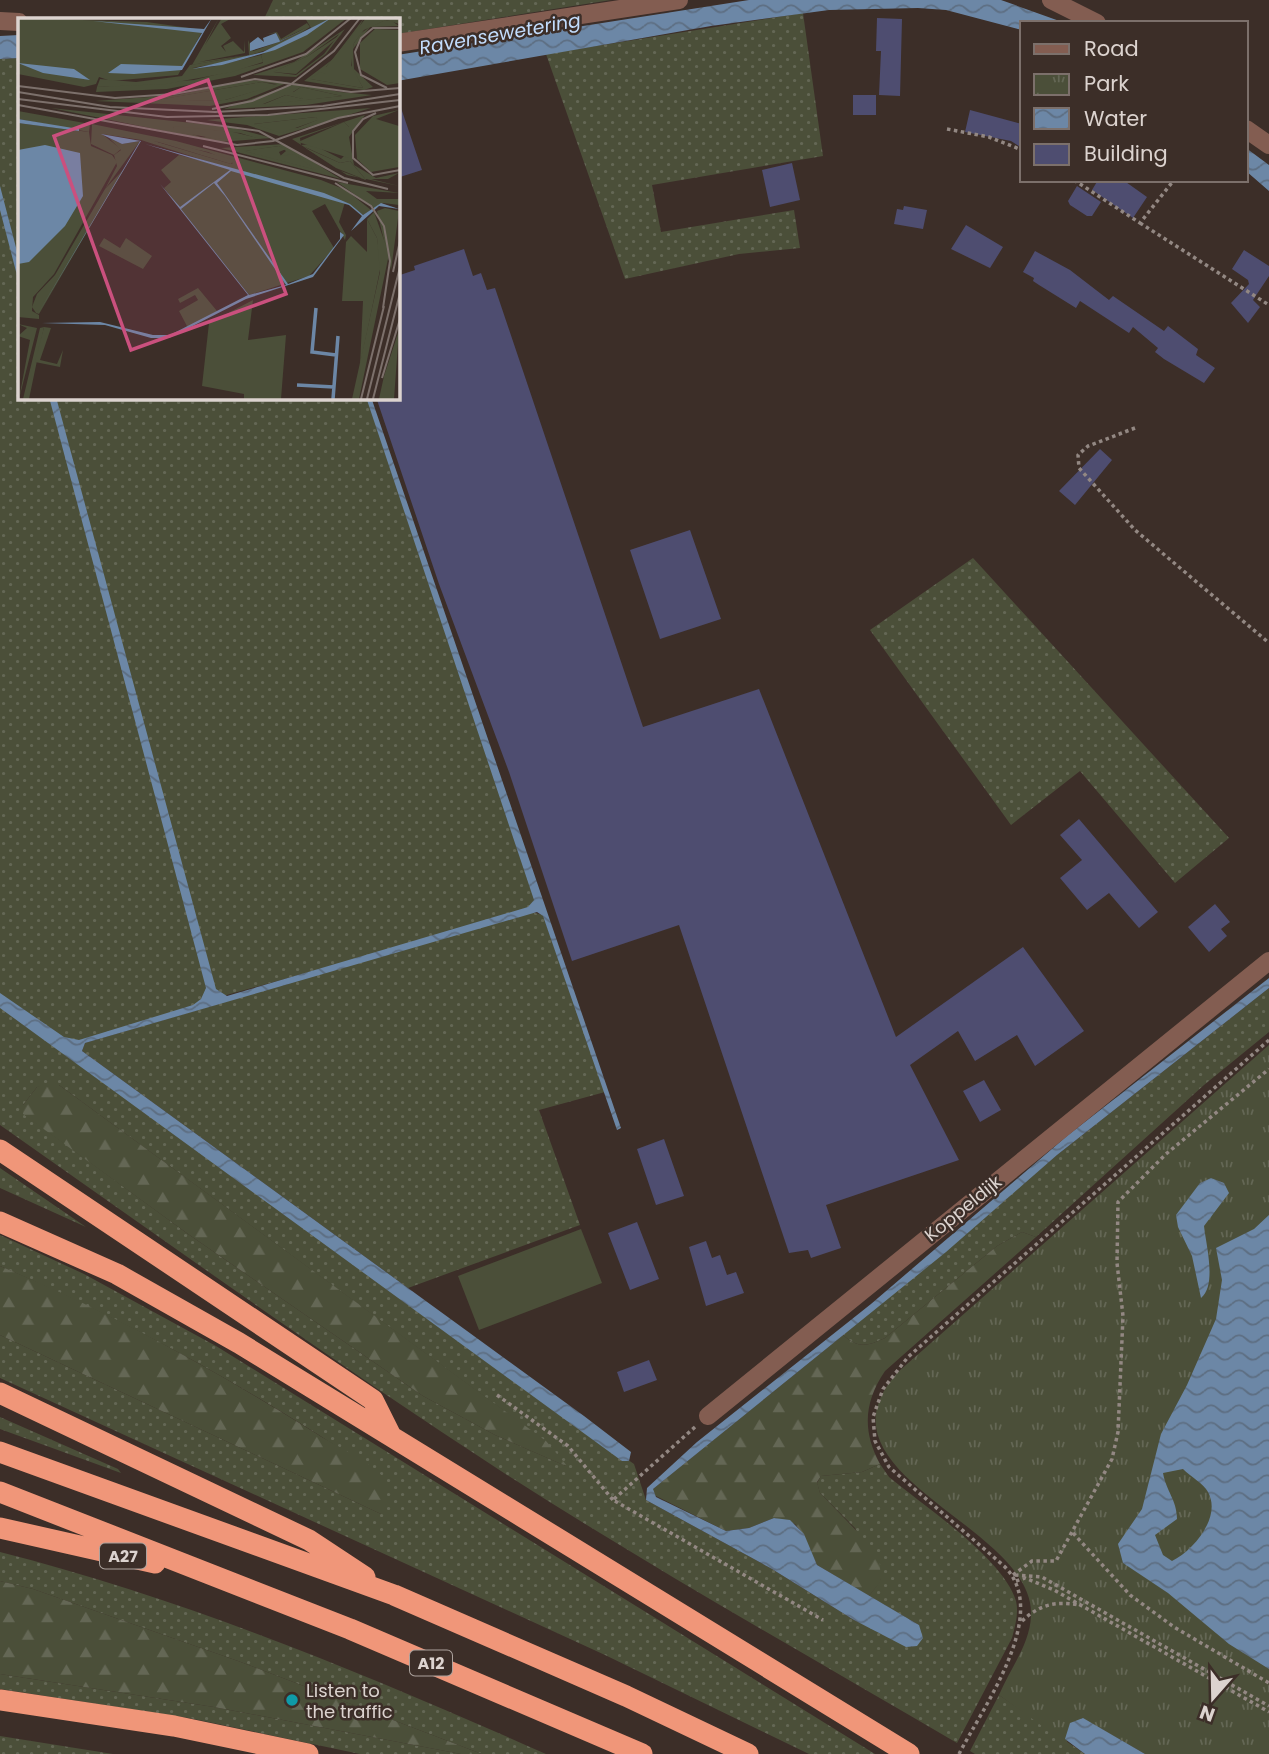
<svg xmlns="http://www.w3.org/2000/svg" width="1269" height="1754" font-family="Poppins,sans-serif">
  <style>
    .grass { fill: url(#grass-dots); fill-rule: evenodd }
    .forest { fill: url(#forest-firs) }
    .park { fill: url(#park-tufts) }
    .garden { fill: #4b4f39 }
    .water { fill: url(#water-waves); fill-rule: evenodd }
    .building { fill: #4e4d70 }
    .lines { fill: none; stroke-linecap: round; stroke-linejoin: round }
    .path { stroke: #938883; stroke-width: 3.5; stroke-dasharray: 3.5 3.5; stroke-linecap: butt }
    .minor { stroke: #835d51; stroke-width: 18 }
    .highway { stroke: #f09679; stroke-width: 21 }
    .culture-dot { fill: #0f9aa8; stroke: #3c2e28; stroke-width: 2.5 }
    .labels { text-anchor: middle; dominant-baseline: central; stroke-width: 5; stroke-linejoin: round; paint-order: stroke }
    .shield { fill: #3c2e28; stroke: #aca29d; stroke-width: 2 }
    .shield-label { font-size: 16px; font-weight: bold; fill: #dcd3cf }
    .street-label { font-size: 18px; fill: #dcd3cf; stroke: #3c2e28 }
    .poi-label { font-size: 18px; fill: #dcd3cf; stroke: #3c2e28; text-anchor: start }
    .water-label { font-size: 19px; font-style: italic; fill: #c2dcfc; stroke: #3c2e28 }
    .inset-river { fill: none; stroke: #6c87a6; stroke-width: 3.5 }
    .inset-road { fill: none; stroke: #7c706b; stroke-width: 2 }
    .view { fill: #ca507e; fill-opacity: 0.15; stroke: #ca507e; stroke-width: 3.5 }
    .inset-edge { fill: none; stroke: #dcd3cf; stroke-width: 3.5 }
  </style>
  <defs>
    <pattern id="grass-dots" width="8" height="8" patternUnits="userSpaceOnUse" patternTransform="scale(1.75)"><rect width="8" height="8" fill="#4b4f39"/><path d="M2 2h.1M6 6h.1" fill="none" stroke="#646755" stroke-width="1.8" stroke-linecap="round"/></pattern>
    <pattern id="forest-firs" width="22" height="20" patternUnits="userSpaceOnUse" patternTransform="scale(1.75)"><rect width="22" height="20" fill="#4b4f39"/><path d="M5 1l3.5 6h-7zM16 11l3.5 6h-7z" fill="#646755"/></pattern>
    <pattern id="park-tufts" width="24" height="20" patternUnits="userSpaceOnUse" patternTransform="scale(1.75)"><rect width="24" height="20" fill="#4b4f39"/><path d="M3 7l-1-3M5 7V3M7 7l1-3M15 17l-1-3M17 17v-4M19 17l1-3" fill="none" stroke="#646755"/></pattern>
    <pattern id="water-waves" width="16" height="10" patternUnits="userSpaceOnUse" patternTransform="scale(1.75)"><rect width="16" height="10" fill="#6c87a6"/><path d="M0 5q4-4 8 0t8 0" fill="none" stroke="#5d6e82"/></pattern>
  </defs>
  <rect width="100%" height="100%" fill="#3c2e28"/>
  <path class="grass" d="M273 0H611L397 34V19H264Z
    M803 13 823 156 652 185 661 232 794 210 800 248 739 254 625 279 546 54Z
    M19 58V397H367L542 907 216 998 61 1049 507 1376 634 1464 646 1500 772 1569 854 1620 912 1647 919 1625 869 1596 881 1580 855 1528 820 1493 817 1483 821 1476 862 1472 880 1464 889 1477C925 1507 1003 1558 1016 1601 1019 1614 1015 1626 1012 1638L957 1743C805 1654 652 1568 504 1473 333 1362 167 1242 0 1125V59ZM59 1085 545 1441 566 1466 495 1435 423 1396 188 1234 24 1114 23 1105 37 1087Z
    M973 558 1229 838 1175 883 1080 771 1011 825 870 630Z
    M531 912 543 915 605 1092 539 1110 580 1225 408 1288 82 1051 85 1043Z
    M1269 988V1032L1204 1085 1036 1237 1022 1232 997 1246 885 1338C867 1346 859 1349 843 1335L1057 1155Z
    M0 1168 86 1227 0 1188Z
    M0 1235 84 1274 216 1346 875 1754H809L605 1655 0 1378V1335L381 1514 377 1473C258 1393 133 1323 0 1266Z
    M0 1417 118 1469 121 1473 0 1429Z
    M0 1552C189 1600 368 1675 546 1754H482L238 1661 33 1589 0 1581Z
    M0 1674 214 1707 461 1754H360L189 1718 0 1689Z
    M999 1695 1085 1754H975L970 1751Z
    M0 1736 113 1754H0Z"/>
  <path class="forest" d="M46 1084 59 1085 546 1441 568 1467 495 1435 423 1396 188 1234 23 1114V1105L37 1087Z
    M1022 1232 1036 1237 885 1371C864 1402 862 1431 880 1464L862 1472 821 1476 817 1482 820 1493 879 1554 881 1581 869 1596 817 1565 803 1534 795 1524 774 1518 749 1528 726 1531 652 1494 653 1489 843 1335C859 1349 867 1346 885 1338L997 1246Z
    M0 1266C111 1312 215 1370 317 1434 334 1445 372 1463 384 1478 392 1488 384 1503 381 1514L0 1335Z
    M0 1581 33 1589 238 1661 482 1754H461L214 1707 0 1674Z"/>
  <path class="park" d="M1269 1045V1754H1145L1082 1718 1068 1731 1067 1744 999 1695C1010 1669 1030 1644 1031 1616 1036 1525 804 1475 898 1372Z"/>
  <path class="garden" d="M581 1229 602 1283 479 1330 458 1276Z"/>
  <path class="water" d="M749 0H1001L1065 23H1022V30L946 10 918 8 829 10 711 26 397 81V55Z
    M19 35V58L0 59V36Z
    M1246 148 1269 165V191L1246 171Z
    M0 186 19 259V283L0 210Z
    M49 397H56L216 989 227 996 528 907 534 900 366 397H371L621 1128 617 1130 543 916 537 912 85 1043 82 1051 584 1416 631 1452 629 1461H622L0 1008V993L64 1037 79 1040 193 1005 201 999 206 988Z
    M1269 978V988L1057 1155 946 1252 653 1489 656 1497 726 1531 749 1528 774 1518 790 1520 804 1534 817 1565 919 1625 923 1638 917 1646 906 1647 854 1620 772 1569 646 1500 647 1488 697 1442 871 1304 1067 1136Z
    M1211 1178 1224 1183 1229 1193 1204 1226C1206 1245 1217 1285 1201 1298L1192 1256 1178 1227 1176 1215 1200 1183Z
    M1269 1215V1669L1229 1644 1168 1593 1123 1563 1118 1544 1142 1509 1161 1434 1187 1385 1216 1319 1222 1280 1216 1248 1254 1229ZM1183 1469C1190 1476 1204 1484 1208 1492 1222 1517 1193 1551 1172 1561L1163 1555 1155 1535 1177 1519C1177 1500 1166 1491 1163 1473Z
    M1083 1718 1145 1754H1085L1065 1739 1070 1723Z"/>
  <path class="building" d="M877 18 902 19 900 96 879 95 881 51H876Z
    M853 95H876V115H853Z
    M397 105H400L422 170 400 177 397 167Z
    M970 110 1022 124V148L1011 141 965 132Z
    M792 163 800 200 770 207 762 170Z
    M1098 180H1123L1147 197 1133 218 1092 190Z
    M1077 186 1101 202 1092 216H1087L1070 205 1068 201Z
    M904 206 927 210 923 229 894 224 897 209 903 210Z
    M966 225 1003 247 990 268 951 249Z
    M464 249 473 276 481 273 487 290 495 288 643 727 759 689 896 1037 1023 947 1084 1031 1035 1066 1017 1035 975 1061 958 1031 910 1065 959 1160 826 1205 841 1248 811 1258 808 1250 789 1253 679 925 572 961 509 772 439 584 376 397H397V276L415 270 414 266Z
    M1244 250 1269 266V276L1253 300 1260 307 1248 323 1231 303 1249 284 1248 280 1232 269Z
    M1035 251 1070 270 1109 300 1113 296 1164 331 1168 326 1198 349 1196 355 1215 368 1204 383 1164 359 1155 352 1158 348 1133 327 1129 333 1080 301 1076 308 1039 285 1033 281 1034 278 1023 272Z
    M1100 449 1112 460 1075 505 1059 491Z
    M690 530 721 619 660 639 630 550Z
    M1079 819 1158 912 1139 928 1109 893 1087 910 1060 878 1082 860 1060 835Z
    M1215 904 1230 922 1221 929 1227 936 1209 952 1188 927Z
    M984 1080 1001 1110 980 1122 963 1091Z
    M664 1139 684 1196 656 1205 637 1149Z
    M637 1222 659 1279 630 1290 608 1233Z
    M706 1241 712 1258 720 1255 727 1275 736 1272 744 1293 706 1306 689 1247Z
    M649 1360 657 1380 624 1392 617 1372Z"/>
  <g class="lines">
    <path class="path" d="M947 129 989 137 1022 150
      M1074 180 1140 223 1174 180
      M1140 223 1269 305
      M1135 428 1088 446 1078 455 1079 468 1135 530 1269 643
      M497 1395 568 1446 613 1500
      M695 1427 613 1500 823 1620
      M1073 1533 1130 1595 1174 1627 1269 1683
      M1013 1575 1032 1561H1056L1112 1459 1118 1432 1123 1316 1117 1263 1118 1202 1166 1154 1269 1069
      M1015 1575 1042 1577 1269 1706
      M1016 1581 1025 1578 1054 1590 1269 1712
      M1022 1621C1040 1604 1056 1601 1079 1605
      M959 1754C983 1707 1052 1613 1004 1566L889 1467 875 1441 873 1417 883 1389 908 1357 1269 1040"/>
    <path class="minor" d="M1051 0 1097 23
      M0 21 19 22
      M397 43 679 0
      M1246 129 1269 145
      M708 1416 1269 961"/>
    <path class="highway" d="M0 1150 373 1400 391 1436
      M0 1222 117 1274 239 1343 909 1754
      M0 1393 309 1540 365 1577
      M0 1452 394 1595 626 1696 748 1754
      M0 1492 350 1629 642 1754
      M0 1528 155 1563
      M0 1700 174 1726 308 1754"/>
  </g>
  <circle class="culture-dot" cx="292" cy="1700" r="7"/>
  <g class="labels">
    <g class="shield">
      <rect x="100" y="1543.5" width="46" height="25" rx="5"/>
      <rect x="410" y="1650.5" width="42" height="25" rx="5"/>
    </g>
    <g class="shield-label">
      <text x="123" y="1556">A27</text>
      <text x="431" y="1663">A12</text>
    </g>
    <g class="street-label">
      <text transform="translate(963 1208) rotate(-39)">Koppeldijk</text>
    </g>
    <g class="poi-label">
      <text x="306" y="1690">Listen to<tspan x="306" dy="21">the traffic</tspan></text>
    </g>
    <g class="water-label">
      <text transform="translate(500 34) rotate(-10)">Ravensewetering</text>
    </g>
  </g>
  <g transform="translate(18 18)">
    <rect width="382" height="382" fill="#3c2e28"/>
    <path d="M201 0 187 27 204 0H214L203 6 213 20 203 28 208 34 205 28 215 23 226 34 227 22V35L181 44 229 37 174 47ZM287 0H329L285 34 217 58 149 71 78 74 79 69 176 62 245 45 243 37 293 10ZM346 0 337 17 308 49V57L293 61 345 70 334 51 333 37 336 25 343 15 349 11 351 9 356 7 367 2 374 3 381 8 352 9 335 31 336 51 355 69 346 72 330 70 286 63 315 41ZM327 11 308 36 278 59 235 57 276 44ZM321 16 306 36 278 57 256 54 290 38ZM357 11 381 12 382 65 369 67 342 51V25ZM229 62 271 64 229 81 192 88 77 83 159 77ZM244 64 259 66 207 82 134 83ZM277 65 322 74 354 77 288 87 206 91ZM283 69 324 78 245 86 268 77 284 81 286 78 275 74ZM33 90 212 109 254 120 201 124ZM155 109 222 115 238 120 183 119ZM353 90 261 118 229 107 188 102ZM298 99 299 102 279 110 236 106ZM381 92 358 101 381 108V149L353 154 339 141 337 117 355 98ZM0 93 72 106 71 114 0 101ZM347 97 331 119 336 147 358 160 381 155 370 161H353L381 168 329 157 274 121ZM326 104 331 109 329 135 323 141 294 126 283 127 282 120ZM287 129 322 145 332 143 348 162 323 153ZM74 106 158 123 303 162 328 172 353 192 345 197 327 184 321 204 328 217 327 222 307 186 294 193 316 230 291 258 231 277 146 170 153 164 143 152 161 137 213 151 123 122 84 116 103 131 96 137 73 126ZM136 123 190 134 215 145 213 146ZM266 126 323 161 203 130ZM261 128 268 133 262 138 296 151 228 133ZM106 151 21 296 18 295 14 289 19 276 37 257 87 171ZM319 164 381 175 348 173 359 181H381V187L365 185 356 190ZM367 190 381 193 373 252 359 193ZM349 201 359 220 363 247 342 348 345 283H324L328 224 333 218 349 234ZM86 220 102 230 108 220 134 238 125 251 81 228ZM180 270 199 293 170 310 161 293 180 282 177 277 162 285 160 281ZM235 282 230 322 268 317 263 381H226V376L184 368 191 305ZM0 306 19 310 1 381 12 322 0 318 9 310ZM26 309 11 381H5L22 310ZM381 312 376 381H361L366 358Z" fill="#4b4f39" fill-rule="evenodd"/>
    <path d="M348 0H381V6L368 2 346 12 336 25 333 47 345 70 292 61 302 54 308 56V49ZM289 5 292 9 264 27 214 43 174 50 193 49 243 37 245 44 214 54 148 66 79 69 82 61 118 64 164 58 172 47 231 37 230 22 235 33 266 22 287 10 262 23 258 15 249 16 259 14 263 21ZM325 15 278 56 255 54 290 38ZM244 64 259 67 207 82 127 84ZM283 69 324 78 244 87 268 77 285 81 274 75ZM298 99 300 102 263 115 236 106ZM326 104 331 109V140L280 124ZM155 108 215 114 240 120 199 121 156 113ZM91 120 104 126 122 123 87 171 99 148 96 137 103 132ZM134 122 163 127 216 142 213 146ZM261 128 268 131 261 134 263 138 276 136 298 152 226 133ZM286 129 322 145 332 143 348 162 318 150ZM356 194 371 236 341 381H334L362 254 359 220 349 201ZM26 309 33 310 22 342 39 346 45 332 42 349 17 344Z" fill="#4b4f39"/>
    <path d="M0 0 129 4 185 12 160 57 93 63 81 59 78 66 66 69 0 56ZM0 105 71 114 73 128 94 137 99 144 36 256 15 279 14 293 21 297V301L0 299Z" fill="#4b4f39"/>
    <path d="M194 0 164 52 116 56 90 55 103 46 164 48 184 15 75 3 186 11ZM313 0 289 17 257 32 204 47 174 51 245 34ZM287 11 261 24 232 33V25L240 19 246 24 245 20 258 15 262 23ZM0 45 56 51 72 62 25 55ZM0 101 61 111V113L0 105ZM83 116 123 123 21 294 122 123 104 126ZM127 126 306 175 332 186 345 197 363 185 381 191 361 188 333 213 344 198 331 187 213 153 199 165 270 266 295 256 322 221V214L326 217 295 259 228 281 151 320H133L87 307 24 305 82 304 135 317H152L230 277 142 166 162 189 212 152ZM196 165 207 178 268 267 231 277 163 191ZM27 127 62 135 65 178 47 208 11 244 0 246V132Z" fill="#6c87a6" fill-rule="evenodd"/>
    <path class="inset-river" d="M298 290 294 334 318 337M279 367 316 369M315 381 320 318"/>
    <path class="inset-road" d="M223 59 288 36 333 0M0 68 97 80 156 76 237 61 333 74 382 70M369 70 343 57 337 34 343 20 355 10H382M0 74 92 89 197 94 305 88 382 76M0 81 149 99 250 97 382 82M0 87 219 127 255 123 320 100 382 88M194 91 234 83 272 67 316 33 342 0M358 95 345 101 335 113V140L355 157 382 152M168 103 241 113 326 160 370 171M185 128 330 165M317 165 353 188 366 208 372 243 365 290M375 254 382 223M364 360 382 301M343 381 366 288M349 381 382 249M355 381 382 275"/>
    <path class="view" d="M190 62 268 276 113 332 36 118Z"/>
    <rect width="382" height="382" class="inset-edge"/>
  </g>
  <rect x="1020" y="21" width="228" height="161" fill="#3c2e28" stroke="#7c706b" stroke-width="2"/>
  <rect x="1034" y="44" width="35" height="10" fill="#835d51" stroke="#7c706b" stroke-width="2"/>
  <text x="1084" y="56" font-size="21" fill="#dcd3cf">Road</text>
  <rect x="1034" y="74" width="35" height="21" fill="url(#park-tufts)" stroke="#7c706b" stroke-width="2"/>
  <text x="1084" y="91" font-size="21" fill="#dcd3cf">Park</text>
  <rect x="1034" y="108" width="35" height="21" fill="url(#water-waves)" stroke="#7c706b" stroke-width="2"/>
  <text x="1084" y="126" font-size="21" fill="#dcd3cf">Water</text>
  <rect x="1034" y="144" width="35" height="21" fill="#4e4d70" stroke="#7c706b" stroke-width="2"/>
  <text x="1084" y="161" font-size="21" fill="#dcd3cf">Building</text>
  <g transform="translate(1213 1698) rotate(200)" stroke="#3c2e28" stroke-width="5" paint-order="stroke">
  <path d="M0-5L12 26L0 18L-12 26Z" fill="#dcd3cf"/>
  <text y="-10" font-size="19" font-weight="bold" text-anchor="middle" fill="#dcd3cf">N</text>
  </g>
</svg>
